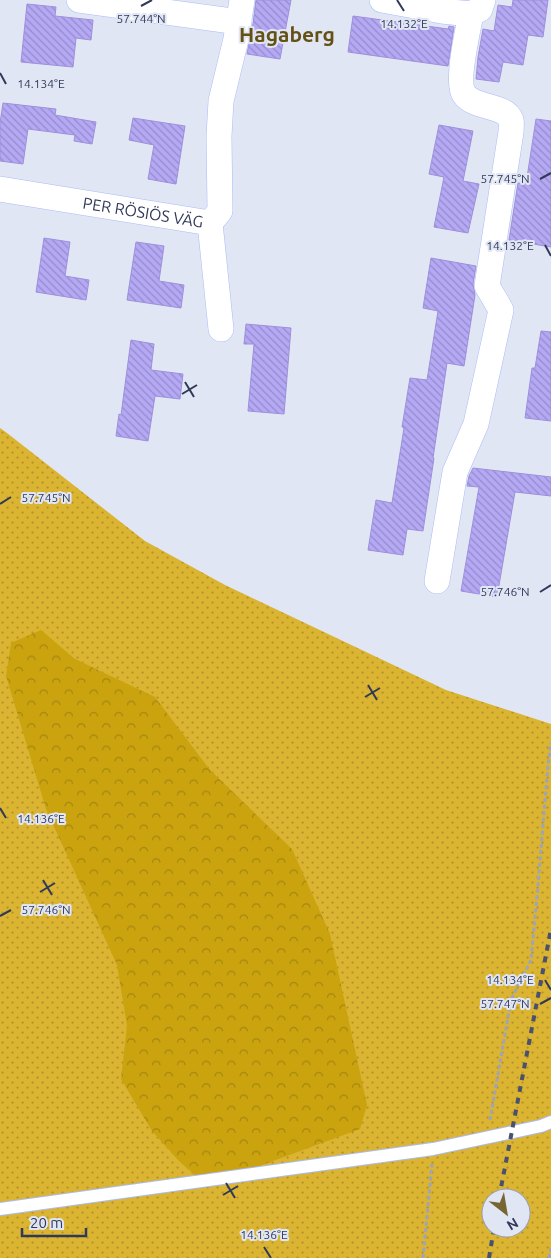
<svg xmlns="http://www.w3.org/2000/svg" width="551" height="1258" font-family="Ubuntu,sans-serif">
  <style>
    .grass { fill: url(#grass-dots); fill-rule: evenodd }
    .forest { fill: url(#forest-crowns) }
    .building { fill: url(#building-back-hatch); stroke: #9d90db }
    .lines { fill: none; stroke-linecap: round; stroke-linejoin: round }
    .lane-casing { stroke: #a9bbf7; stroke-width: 14 }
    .street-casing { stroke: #a9bbf7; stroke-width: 26 }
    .path { stroke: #9ea4b9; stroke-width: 3; stroke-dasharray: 4 2.5; stroke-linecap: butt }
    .lane { stroke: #fff; stroke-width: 12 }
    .street { stroke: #fff; stroke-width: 25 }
    .rail { stroke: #4a516e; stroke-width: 4; stroke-dasharray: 6 6; stroke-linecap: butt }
    .ticks { fill: none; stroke: #313958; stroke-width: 2 }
    .labels { text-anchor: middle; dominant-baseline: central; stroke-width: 4; stroke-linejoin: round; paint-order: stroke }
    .street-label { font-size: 16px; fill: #313958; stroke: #e1e6f5 }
    .district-label { font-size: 21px; font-weight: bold; fill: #645115; stroke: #e1e6f5 }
    .ticks-label { font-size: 12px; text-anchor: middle; fill: #313958; stroke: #e1e6f5; stroke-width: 4; stroke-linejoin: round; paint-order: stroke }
  </style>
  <defs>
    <pattern id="grass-dots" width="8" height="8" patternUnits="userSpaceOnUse" patternTransform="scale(1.25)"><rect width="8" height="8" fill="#dbb431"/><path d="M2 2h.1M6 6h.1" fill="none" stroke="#b2932c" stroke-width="1.8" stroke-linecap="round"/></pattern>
    <pattern id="forest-crowns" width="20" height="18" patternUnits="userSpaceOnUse" patternTransform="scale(1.25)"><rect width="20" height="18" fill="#caa30e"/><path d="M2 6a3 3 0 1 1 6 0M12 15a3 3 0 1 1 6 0" fill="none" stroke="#a58610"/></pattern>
    <pattern id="building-back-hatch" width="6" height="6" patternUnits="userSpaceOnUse" patternTransform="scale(1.25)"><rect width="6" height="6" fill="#b5a9f5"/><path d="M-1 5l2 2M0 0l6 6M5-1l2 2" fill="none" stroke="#948bc9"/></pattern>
  </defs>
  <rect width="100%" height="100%" fill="#e1e6f5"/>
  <path class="grass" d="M0 428 7 433 145 541 225 585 446 690 551 724V1258H0ZM491 1198H521V1228H491Z"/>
  <path class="forest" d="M41 630 75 659 155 697 210 770 292 849 330 934 367 1105 360 1129 251 1169 196 1176 179 1161 152 1131 121 1079 127 1026 117 965 46 809 6 676 11 643Z"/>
  <path class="building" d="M256 0H291L280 59 247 54 253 24Z
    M513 0H548L543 37 528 35 523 65 503 62 499 82 476 79 478 57 483 29 494 31 498 5 512 7Z
    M27 4 56 7 55 16 93 20 91 40 76 38 73 67 21 62Z
    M353 16 448 29 449 26 454 27 448 66 348 52Z
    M3 103 56 109 55 115 96 122 92 144 74 141 75 135 28 129 23 164 0 161V123Z
    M133 118 185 126 176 184 148 179 154 145 129 140Z
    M536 119 551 121V247L509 240 518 183 526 184Z
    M439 125 473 131 463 181 479 184 468 233 434 227 444 177 429 174Z
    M44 238 70 242 65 276 89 280 86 300 36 292Z
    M136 242 164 246 159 281 184 285 181 308 127 300Z
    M431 258 476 266 473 284 475 295 464 366 447 363 433 458H434L423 531 407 529 403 555 368 550 376 500 392 503 404 428 402 427 410 378 427 380 438 311 423 308Z
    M246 324 291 328 284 414 248 411 254 344H244Z
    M541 331 551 332V421L525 418 532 368H535Z
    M131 340 154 344 151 370 183 374 180 399 155 396 148 441 116 436 119 414 121 415Z
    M473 468 551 477V496L515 492 497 597 461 591 479 487 467 486 469 476Z"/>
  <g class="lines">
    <defs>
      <path id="lane" d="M0 1209 433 1149 541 1126 551 1122"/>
      <g id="street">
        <path d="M79 0 239 22"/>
        <path d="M382 0 442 11 471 14 480 9 483 0"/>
        <path id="s1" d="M0 189 210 223 221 329"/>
        <path d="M210 223 220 211 219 136 221 101 236 39 242 0"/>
        <path d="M437 581 455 472 476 424 501 310 487 286 511 132C511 128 512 123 511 120 505 104 474 109 464 94 456 82 468 29 471 14"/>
      </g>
    </defs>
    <use href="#lane" class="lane-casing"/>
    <use href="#street" class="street-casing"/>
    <path class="path" d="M490 1120 511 1000 531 960 537 897 548 765 551 743
      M423 1258 432 1164
      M549 1258 551 1248"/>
    <use href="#lane" class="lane"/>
    <use href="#street" class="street"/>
    <path class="rail" d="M499 1198 551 929
      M489 1258 494 1228"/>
  </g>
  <path class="ticks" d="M397 0 404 11M141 6 152 0M0 73 6 84M540 179 551 173M545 245 551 256M185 382 194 397M182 394 197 385M0 504 11 497M540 592 551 585M368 685 377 700M365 697 380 688M0 808 6 818M43 880 52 895M40 892 55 883M0 916 11 910M545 980 551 990M540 1004 551 998M226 1183 235 1198M223 1195 238 1186M264 1247 271 1258"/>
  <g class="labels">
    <g class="street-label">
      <text stroke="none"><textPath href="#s1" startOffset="145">PER RÖSIÖS VÄG</textPath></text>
    </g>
    <g class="district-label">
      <text x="287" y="34">Hagaberg</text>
    </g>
  </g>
  <g class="ticks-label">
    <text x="141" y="23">57.744°N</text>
    <text x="404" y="28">14.132°E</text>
    <text x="41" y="88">14.134°E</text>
    <text x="505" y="183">57.745°N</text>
    <text x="510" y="250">14.132°E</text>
    <text x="46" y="502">57.745°N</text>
    <text x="505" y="596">57.746°N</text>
    <text x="41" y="823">14.136°E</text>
    <text x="46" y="914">57.746°N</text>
    <text x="510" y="984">14.134°E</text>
    <text x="505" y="1008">57.747°N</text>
    <text x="264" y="1239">14.136°E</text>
  </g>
  <g transform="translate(506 1213) rotate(149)"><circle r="24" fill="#e1e6f5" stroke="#9ba1b6"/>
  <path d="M0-4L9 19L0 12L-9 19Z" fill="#776634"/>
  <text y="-8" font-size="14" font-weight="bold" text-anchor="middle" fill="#313958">N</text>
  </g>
  <path d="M22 1228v8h64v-8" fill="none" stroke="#313958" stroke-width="2.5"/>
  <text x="30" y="1228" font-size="15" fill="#313958" stroke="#e1e6f5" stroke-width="4" paint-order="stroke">20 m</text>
</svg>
